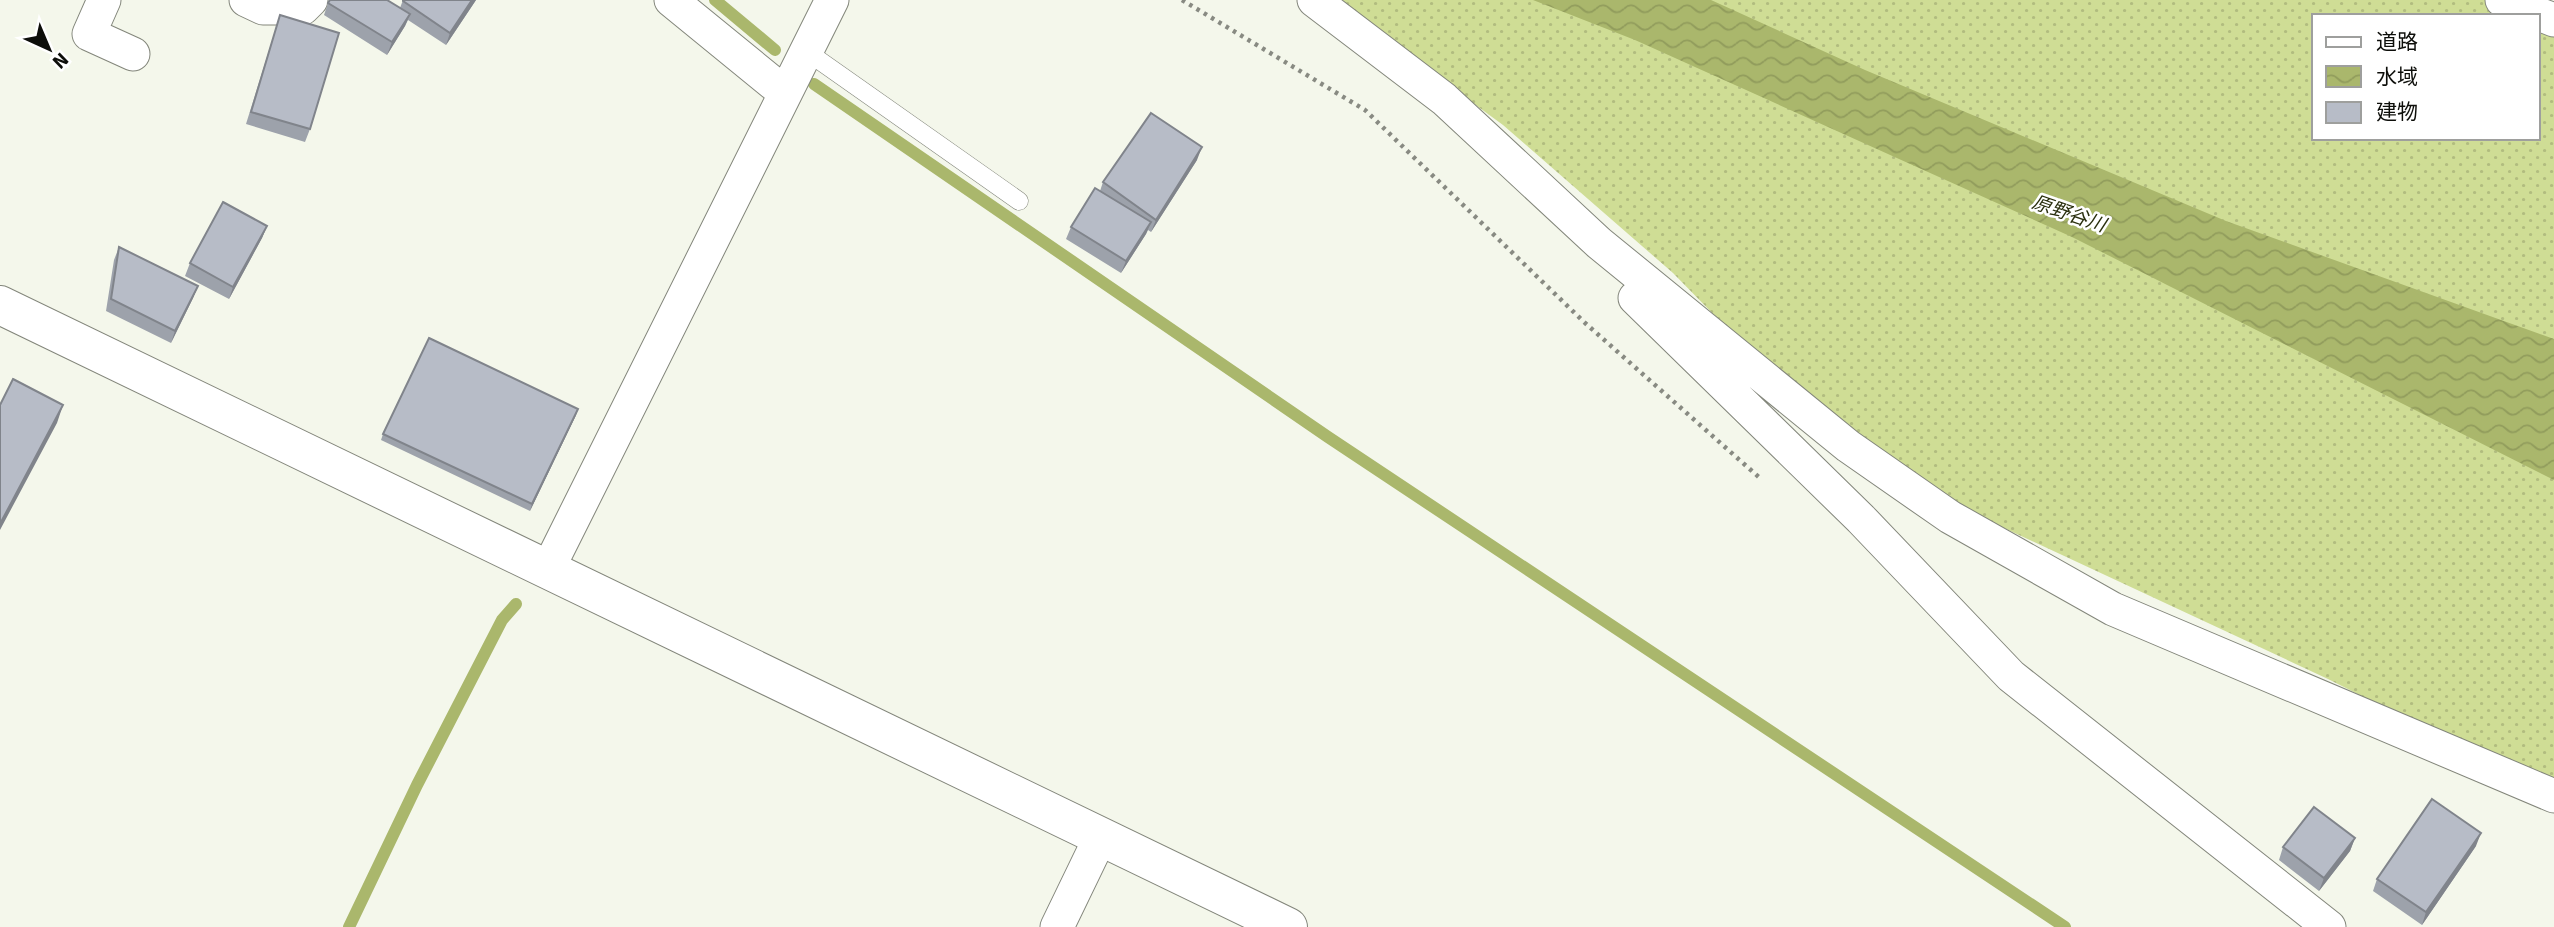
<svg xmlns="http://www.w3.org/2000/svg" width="2554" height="927" font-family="Signika,'Noto Sans JP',sans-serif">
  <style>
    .grass { fill: url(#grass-dots) }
    .water { fill: url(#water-waves) }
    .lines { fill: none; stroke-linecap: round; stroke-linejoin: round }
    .stream { stroke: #aab76c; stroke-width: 12 }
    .lane-casing { stroke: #83867b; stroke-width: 19 }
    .street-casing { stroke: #83867b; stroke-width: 35 }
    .secondary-casing { stroke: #83867b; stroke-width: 40 }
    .path { stroke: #888a82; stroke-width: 4.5; stroke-dasharray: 3.5 5; stroke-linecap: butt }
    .lane { stroke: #fff; stroke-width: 18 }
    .street { stroke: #fff; stroke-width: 33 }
    .secondary { stroke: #fff; stroke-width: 38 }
    .wall { fill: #9da2ab }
    .shaded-wall { fill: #80848b }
    .building { fill: #b7bcc7; stroke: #80848b; stroke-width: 2 }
    .labels { text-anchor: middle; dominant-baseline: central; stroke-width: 5; stroke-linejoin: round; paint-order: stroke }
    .water-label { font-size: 19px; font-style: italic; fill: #2a2f0e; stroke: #fff }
  </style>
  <defs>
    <pattern id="grass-dots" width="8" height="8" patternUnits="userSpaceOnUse" patternTransform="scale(1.75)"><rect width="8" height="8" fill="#cfdd95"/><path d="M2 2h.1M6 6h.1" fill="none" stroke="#b1bc7f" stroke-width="1.8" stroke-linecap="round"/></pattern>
    <pattern id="water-waves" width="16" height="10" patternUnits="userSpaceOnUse" patternTransform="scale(1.75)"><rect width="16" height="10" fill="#aab76c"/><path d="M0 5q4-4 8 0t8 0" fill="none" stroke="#919c5c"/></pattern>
  </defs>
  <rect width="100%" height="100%" fill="#f4f7eb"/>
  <path class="grass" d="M1332 0H2491L2531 16H2314V138H2538V19L2554 25V793L2328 679 1991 522 1817 420 1673 273 1503 125Z"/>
  <path class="water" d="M1533 0H1711L1865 70 2226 221 2554 339V480L2072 237 1635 40Z"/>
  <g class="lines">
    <path class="stream" d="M715 0 775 50
      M814 84 1328 437 2065 927
      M349 927 417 785 502 620 516 604"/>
    <defs>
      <path id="lane" d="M806 51 1019 201"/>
      <path id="street" d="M104 0 89 34 133 54
        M246 0 263 8H303L311 0
        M671 0 785 93
        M1314 0 1444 99 1599 243 1848 446 1950 517 2113 609 2554 796
        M2502 0 2554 20
        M1635 298 1861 519 2011 676 2329 927
        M548 569 832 0
        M1057 927 1101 836"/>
      <path id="secondary" d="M0 305 1288 927"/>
    </defs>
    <use href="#lane" class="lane-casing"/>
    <use href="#street" class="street-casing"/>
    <use href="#secondary" class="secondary-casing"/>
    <path class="path" d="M1182 0 1365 110 1584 322 1761 479"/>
    <use href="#lane" class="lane"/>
    <use href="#street" class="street"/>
    <use href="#secondary" class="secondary"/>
  </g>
  <path class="wall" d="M403 0H476L446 45 408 20 405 26 387 55 324 15 328 3 400 8Z
    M280 15 310 129 305 142 246 124Z
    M1197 160 1151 232 1148 230 1146 234 1121 273 1066 239 1071 227 1100 191 1103 182Z
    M267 226 262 238 229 299 185 276 190 263Z
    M119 247 198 286 193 298 171 343 106 311 114 260Z
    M576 415 530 511 381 440 383 434Z
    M2355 838 2350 851 2319 891 2279 860 2283 847Z
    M2476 846 2422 925 2373 891 2377 879Z"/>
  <path class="shaded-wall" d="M472 0H476L446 45 450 33Z
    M410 14 405 26 387 55 392 42Z
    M1202 147 1197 160 1151 232 1156 220Z
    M1151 222 1146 234 1121 273 1126 261Z
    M267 226 262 238 229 299 233 287Z
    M198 286 193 298 171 343 175 331Z
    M63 405 57 423 0 530V524Z
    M578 409 576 415 530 511 532 504Z
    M2481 833 2476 846 2422 925 2426 912Z
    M2355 838 2350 851 2319 891 2324 878Z"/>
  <path class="building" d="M330 0H387L410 14 392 42 328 3Z
    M403 0H472L450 33 403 1Z
    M280 15 339 33 310 129 251 112Z
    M1151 113 1202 147 1156 220 1103 182Z
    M1095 188 1151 222 1126 261 1071 227Z
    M223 202 267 226 233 287 190 263Z
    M119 247 198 286 175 331 111 299Z
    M429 338 578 409 532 504 383 434Z
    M13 379 63 405 0 524V405Z
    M2432 799 2481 833 2426 912 2377 879Z
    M2314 807 2355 838 2324 878 2283 847Z"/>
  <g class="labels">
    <g class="water-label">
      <text transform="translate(2069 214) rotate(19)">原野谷川</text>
    </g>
  </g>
  <rect x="2312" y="14" width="228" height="126" fill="#ffffff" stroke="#9e9f9d" stroke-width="2"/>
  <rect x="2326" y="37" width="35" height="10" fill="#ffffff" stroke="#9e9f9d" stroke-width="2"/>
  <text x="2376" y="49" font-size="21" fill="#0d0e0a">道路</text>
  <rect x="2326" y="66" width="35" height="21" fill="url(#water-waves)" stroke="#9e9f9d" stroke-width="2"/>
  <text x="2376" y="84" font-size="21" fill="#0d0e0a">水域</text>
  <rect x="2326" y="102" width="35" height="21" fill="#b7bcc7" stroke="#9e9f9d" stroke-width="2"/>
  <text x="2376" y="119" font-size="21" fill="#0d0e0a">建物</text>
  <g transform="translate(49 49) rotate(136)" stroke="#ffffff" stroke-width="5" paint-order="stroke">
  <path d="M0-5L12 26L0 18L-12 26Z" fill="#0d0e0a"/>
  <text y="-10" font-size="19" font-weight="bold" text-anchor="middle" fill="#0d0e0a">N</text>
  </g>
</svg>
